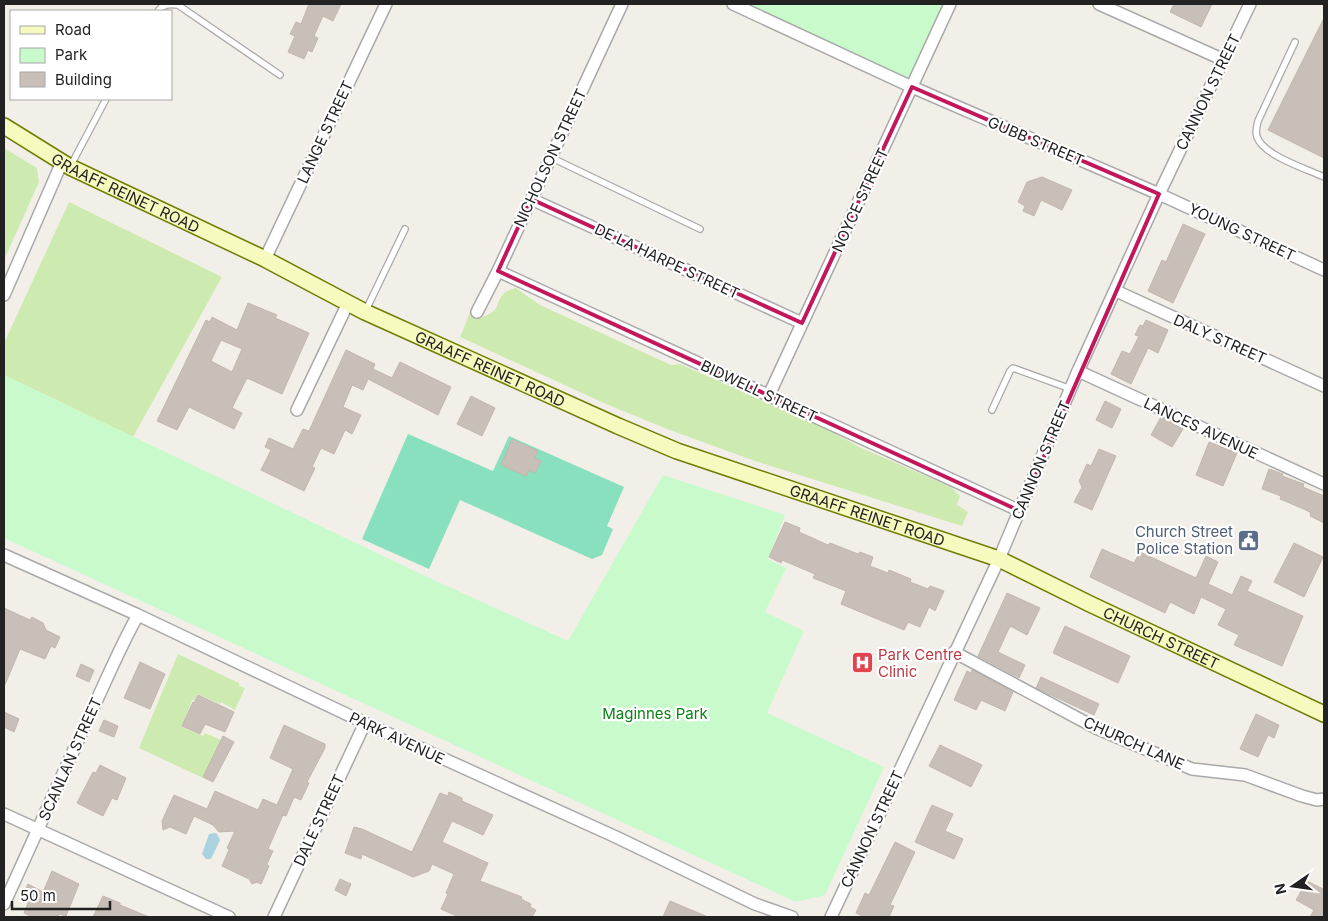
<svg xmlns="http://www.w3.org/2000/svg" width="1328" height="921" font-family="Inter,sans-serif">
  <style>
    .grass { fill: #cdebb0 }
    .park { fill: #c8facc }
    .pitch { fill: #88e0be }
    .water { fill: #aad3df }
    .building { fill: #c7bfb8; stroke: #c4b6ab; fill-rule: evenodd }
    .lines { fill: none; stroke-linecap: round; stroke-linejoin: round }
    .lane-casing { stroke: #a9a9a9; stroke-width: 8 }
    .street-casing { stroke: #a9a9a9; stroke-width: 14 }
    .secondary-casing { stroke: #707d05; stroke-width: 18 }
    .lane { stroke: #fff; stroke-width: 5.5 }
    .street { stroke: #fff; stroke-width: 11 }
    .secondary { stroke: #f7fabf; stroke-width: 15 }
    .marked { fill: none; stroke: #c2185b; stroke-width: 4; stroke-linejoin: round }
    .labels { text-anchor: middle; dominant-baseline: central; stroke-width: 4.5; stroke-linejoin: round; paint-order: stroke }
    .street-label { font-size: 15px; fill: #222; stroke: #fff }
    .service-label { font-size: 15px; fill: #4e5e75; stroke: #fff; text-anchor: end }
    .health-label { font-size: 15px; fill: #be3a42; stroke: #fff; text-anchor: start }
    .park-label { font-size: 15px; fill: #0c8416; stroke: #fff }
  </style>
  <rect width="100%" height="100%" fill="#f2efe9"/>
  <path class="grass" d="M4 148 37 168 39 182 5 258Z
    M69 202 222 277 133 437 4 375V343Z
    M516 288 540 305 671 365 680 364 829 430 859 447 951 487 960 496 957 505 968 512 962 526 752 460 667 429 606 404 460 337 473 305 477 314 482 317C503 310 493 305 504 293 507 291 512 289 516 288Z
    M178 654 239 683V686L245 688 235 710 221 702 220 704 198 694 194 701 192 700 182 727 203 736 205 733 221 740 203 778 139 748Z"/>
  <path class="park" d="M733 4H950L912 87Z
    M4 375 425 576 568 641 663 475 785 515 768 559 786 568 765 612 804 631 767 713 884 767 825 895 796 902 4 538Z"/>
  <path class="pitch" d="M408 434 493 471 509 436 624 487 607 526 613 529 602 555 592 559 460 500 429 569 362 539Z"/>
  <path class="water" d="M215 833 217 834 220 840 211 859H206L202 854 209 834Z"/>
  <path class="building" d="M309 4H341L333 21 323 16 314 36 318 38 312 52 308 50 304 59 288 52 295 36 290 34 296 22 301 24Z
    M1174 4H1212L1201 27 1170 12Z
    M1324 18V158L1268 130Z
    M1042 177 1072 190 1062 210 1041 200 1034 216 1023 211 1025 206 1018 202 1027 182Z
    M1183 224 1205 234 1173 303 1148 291 1162 260 1166 262Z
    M248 303 277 315 275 318 309 333 282 394 247 378 232 408 242 413 234 429 189 407 177 430 157 421 206 320 210 322 212 317 237 330ZM221 340 242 349 232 372 211 361Z
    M1146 320 1168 330 1158 353 1148 348 1131 384 1111 374 1122 351 1130 354 1139 336 1135 335 1140 325 1143 326Z
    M346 350 375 364 373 369 392 378 400 362 451 387 438 415 368 379 363 390 352 385 343 407 361 415 352 434 345 430 334 454 321 448 312 467 315 468 304 491 261 470 271 450 265 447 269 438 293 449 303 429 309 431Z
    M471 396 495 408 482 436 457 424Z
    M1105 401 1121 409 1112 428 1096 420Z
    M1161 417 1183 429 1172 447 1151 435Z
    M512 439 538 451 535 458 541 461 535 473 529 470 526 476 501 465Z
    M1209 442 1237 453 1223 486 1196 475Z
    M1099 449 1116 456 1092 510 1074 502 1082 487 1079 481 1087 464 1091 466Z
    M1269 469 1283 474 1282 476 1304 484 1303 487 1324 496V523L1310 516 1311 513 1306 510 1280 499 1281 496 1262 489Z
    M785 522 800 528 799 532 828 545 830 543 858 554 860 552 873 557 870 566 888 573 889 570 911 579 910 582 928 589 930 586 944 591 935 611 929 607 920 627 908 622 904 630 841 604 846 591 813 578 815 574 782 560 781 563 769 557Z
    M1294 543 1323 557 1304 597 1274 582Z
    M1102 549 1134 563 1140 552 1196 578 1206 556 1218 562 1208 584 1232 595 1241 576 1252 581 1247 591 1303 616 1282 666 1234 645 1239 635 1218 625 1226 609 1201 597 1194 614 1170 602 1165 613 1090 577Z
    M1007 593 1040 608 1027 635 1010 626 998 652 1025 665 1019 678 978 656Z
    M4 608 30 620 32 617 43 623 46 630 60 637 55 648 51 646 45 659 20 649 4 687Z
    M1065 626 1130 656 1118 683 1053 653Z
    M140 662 165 674 150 709 124 698Z
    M81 664 94 670 89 682 76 676Z
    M972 670 1013 692 1005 711 981 700 976 710 954 700 967 671 971 673Z
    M1041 677 1099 704 1094 715 1036 688Z
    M198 695 234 712 225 732 205 724 200 734 182 726 193 702 194 703Z
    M4 712 19 719 14 732 4 727Z
    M1256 714 1279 725 1274 738 1268 735 1258 757 1240 749Z
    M104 720 118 726 114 737 99 731Z
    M284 725 325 744V748L307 782 309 783 301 800 294 797 286 816 283 815 268 849 273 851 267 864 269 866 261 884 257 882 252 884 249 879 222 866 229 850 227 848 235 831 219 832 213 825 194 816 186 834 170 827 163 830 162 821 174 795 207 809 215 791 258 810 263 799 277 805 293 769 270 758Z
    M223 736 234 742 213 782 203 777Z
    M940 745 982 765 971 787 929 766Z
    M100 765 126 778 117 800 112 798 103 816 77 803 93 772 96 773Z
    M449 792 462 798V801L493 815 483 835 452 821 442 842 488 863 480 881 522 897 521 899 531 904 530 907 536 910 532 917H459L441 909 448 894 446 893 454 874 432 864 429 871 413 877 362 854 361 859 345 853 354 827 362 829 412 852 440 793 448 796Z
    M932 805 953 814 945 831 963 839 954 859 915 842Z
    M895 842 915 852 890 905 894 906 889 917H864L856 913 865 893 869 895Z
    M52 871 79 884 66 916 59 914 58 917H32L24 913 28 903 21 900 28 884 43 892Z
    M340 879 351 884 346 896 335 890Z
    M1307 881 1323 889 1324 887V917H1310L1314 910 1296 900Z
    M103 896 120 903V905L149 917H93Z
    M670 901 708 917H663Z"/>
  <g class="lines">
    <defs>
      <path id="lane" d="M158 11C163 4 169 4 178 5L280 75
        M1295 42 1258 121C1257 126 1255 131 1257 137 1264 156 1307 169 1324 177
        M550 157 700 229
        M70 167 106 99
        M365 312 405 229
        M992 410 1010 371 1013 368 1071 389"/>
      <path id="street" d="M733 4 912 87 1159 194 1324 270
        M1099 4 1224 60
        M531 199 802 323
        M265 259 386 4
        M498 271 1020 511
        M1116 291 1324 386
        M4 295 62 162
        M477 312 498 271 622 4
        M1078 371 1324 484
        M769 395 950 4
        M297 410 348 303
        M4 555 138 615 365 723 616 837 755 904 792 917
        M954 652 1096 728 1192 769 1245 775 1302 796 1317 800 1324 799
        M4 814 229 917
        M4 904C35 837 64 770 95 704 109 674 122 643 138 615
        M274 917 365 723
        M831 917 999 559 1078 371 1159 194 1250 4"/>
      <g id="secondary">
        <path id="s1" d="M4 126 70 167 265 259 365 312 618 426 677 451 999 559 1090 604 1324 714"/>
      </g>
    </defs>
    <use href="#lane" class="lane-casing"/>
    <use href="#street" class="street-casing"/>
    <use href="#secondary" class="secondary-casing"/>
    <use href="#lane" class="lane"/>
    <use href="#street" class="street"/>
    <use href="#secondary" class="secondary"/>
  </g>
  <path class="marked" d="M912 87 1159 194 1020 511 498 271 531 199 802 323Z"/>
  <defs>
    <symbol id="civic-square" viewBox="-11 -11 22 22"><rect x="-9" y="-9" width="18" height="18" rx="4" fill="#5c6f8a" stroke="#fff"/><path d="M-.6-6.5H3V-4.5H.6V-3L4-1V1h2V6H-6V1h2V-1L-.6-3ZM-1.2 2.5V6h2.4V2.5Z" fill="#fff"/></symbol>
    <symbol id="hospital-square" viewBox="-11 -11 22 22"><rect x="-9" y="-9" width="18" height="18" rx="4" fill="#e0444e" stroke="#fff"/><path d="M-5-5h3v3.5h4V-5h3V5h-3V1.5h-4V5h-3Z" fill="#fff"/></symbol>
  </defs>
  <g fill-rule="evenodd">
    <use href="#civic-square" x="1236" y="528" width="25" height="25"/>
    <use href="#hospital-square" x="850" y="650" width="25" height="25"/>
  </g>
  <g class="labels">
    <g class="street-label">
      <text transform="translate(1208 92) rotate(-64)">CANNON STREET</text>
      <text transform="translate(325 132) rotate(-65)">LANGE STREET</text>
      <text transform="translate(1036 141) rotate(23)">GUBB STREET</text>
      <text transform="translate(550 158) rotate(-65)">NICHOLSON STREET</text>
      <text stroke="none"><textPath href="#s1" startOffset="139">GRAAFF REINET ROAD</textPath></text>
      <text transform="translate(860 200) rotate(-65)">NOYCE STREET</text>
      <text transform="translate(1242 232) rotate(25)">YOUNG STREET</text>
      <text transform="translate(667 261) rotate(25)">DE LA HARPE STREET</text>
      <text transform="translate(1220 339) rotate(24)">DALY STREET</text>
      <text stroke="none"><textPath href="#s1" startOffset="544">GRAAFF REINET ROAD</textPath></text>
      <text transform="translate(759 391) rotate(25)">BIDWELL STREET</text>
      <text transform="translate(1201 428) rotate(25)">LANCES AVENUE</text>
      <text transform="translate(1041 460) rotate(-67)">CANNON STREET</text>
      <text stroke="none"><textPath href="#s1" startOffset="949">GRAAFF REINET ROAD</textPath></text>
      <text stroke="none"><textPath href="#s1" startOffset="1268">CHURCH STREET</textPath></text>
      <text transform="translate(397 738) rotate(25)">PARK AVENUE</text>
      <text transform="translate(1134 743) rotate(24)">CHURCH LANE</text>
      <text transform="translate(70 759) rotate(-66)">SCANLAN STREET</text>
      <text transform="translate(319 820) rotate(-65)">DALE STREET</text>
      <text transform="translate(872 829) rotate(-65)">CANNON STREET</text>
    </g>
    <g class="service-label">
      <text x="1233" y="531">Church Street<tspan x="1233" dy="17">Police Station</tspan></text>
    </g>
    <g class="health-label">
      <text x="878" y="654">Park Centre<tspan x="878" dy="17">Clinic</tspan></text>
    </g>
    <g class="park-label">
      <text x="655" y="713">Maginnes Park</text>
    </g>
  </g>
  <rect width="1328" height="921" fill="none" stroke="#222222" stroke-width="10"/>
  <rect x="10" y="10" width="162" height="90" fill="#ffffff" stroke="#a7a7a7"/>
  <rect x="20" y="26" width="25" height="8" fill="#f7fabf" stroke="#a7a7a7"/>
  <text x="55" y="35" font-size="15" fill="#222222">Road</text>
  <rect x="20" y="48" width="25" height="15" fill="#c8facc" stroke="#a7a7a7"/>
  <text x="55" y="60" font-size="15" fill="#222222">Park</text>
  <rect x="20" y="72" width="25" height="15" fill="#c7bfb8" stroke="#a7a7a7"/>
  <text x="55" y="85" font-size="15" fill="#222222">Building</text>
  <g transform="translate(1293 886) rotate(257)" stroke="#ffffff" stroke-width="4" paint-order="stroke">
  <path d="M0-4L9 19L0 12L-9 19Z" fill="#222222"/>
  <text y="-8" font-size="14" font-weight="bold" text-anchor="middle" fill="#222222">N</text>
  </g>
  <path d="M12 901v8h98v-8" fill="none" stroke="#222222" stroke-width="2.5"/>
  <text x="20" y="901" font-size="15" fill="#222222" stroke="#ffffff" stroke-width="4" paint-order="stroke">50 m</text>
</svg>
